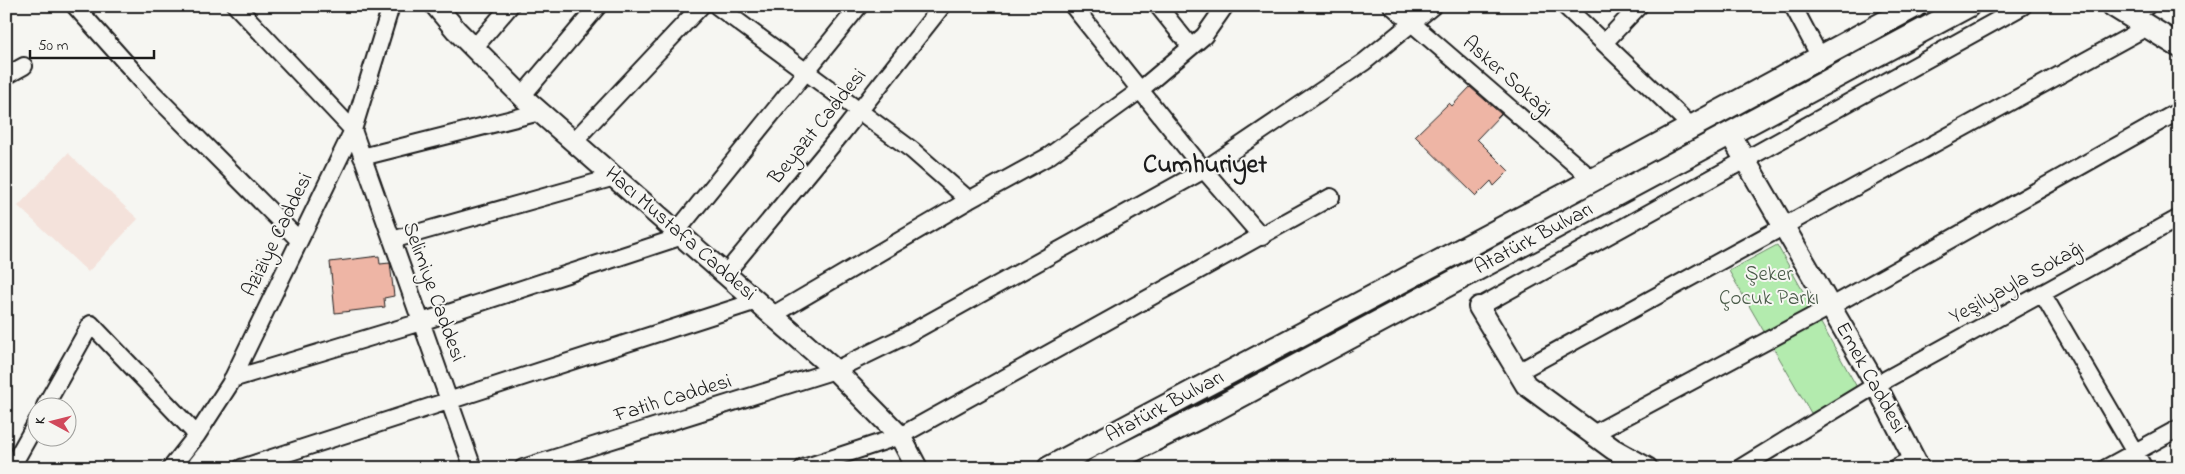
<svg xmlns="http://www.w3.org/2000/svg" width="2185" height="474" font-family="'Indie Flower',sans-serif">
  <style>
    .built { fill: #f4e2db }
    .green { fill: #b3ebae; stroke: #688465 }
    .building { fill: #eeb5a5; stroke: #1c1c1c }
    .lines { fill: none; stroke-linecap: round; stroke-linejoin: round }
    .minor-casing { stroke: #1c1c1c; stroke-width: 20 }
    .tertiary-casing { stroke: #1c1c1c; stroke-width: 24 }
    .secondary-casing { stroke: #1c1c1c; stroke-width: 26 }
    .minor { stroke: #f6f6f2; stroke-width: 16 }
    .tertiary { stroke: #f6f6f2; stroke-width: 20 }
    .secondary { stroke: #f6f6f2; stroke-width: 22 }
    .labels { text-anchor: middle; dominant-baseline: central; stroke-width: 4; stroke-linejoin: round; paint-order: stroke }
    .street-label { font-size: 21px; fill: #1c1c1c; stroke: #f6f6f2 }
    .park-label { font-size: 21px; fill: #495a48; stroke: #f6f6f2 }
    .district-label { font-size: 26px; font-weight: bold; fill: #1c1c1c; stroke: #f6f6f2 }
  </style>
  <rect width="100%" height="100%" fill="#f6f6f2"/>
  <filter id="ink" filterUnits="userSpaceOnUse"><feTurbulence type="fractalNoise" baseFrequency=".02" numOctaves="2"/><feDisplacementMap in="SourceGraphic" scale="10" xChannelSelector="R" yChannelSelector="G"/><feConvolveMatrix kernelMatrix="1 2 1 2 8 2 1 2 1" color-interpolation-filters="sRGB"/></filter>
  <g filter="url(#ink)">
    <path class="built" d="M68 153 138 219 88 272 18 206Z"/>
    <path class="green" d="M1777 245 1858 389 1811 413 1729 271Z"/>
    <path class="building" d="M1470 87 1501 114 1477 139 1509 171 1494 186 1491 181 1476 196 1415 136 1449 103 1452 106Z
      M379 256 380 264 390 263 394 296 384 298 385 307 335 313 330 262Z"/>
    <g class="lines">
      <defs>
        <path id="minor" d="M75 6 150 90 299 240
          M236 6 353 130 473 468
          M717 6 912 150 969 200
          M1073 6 1204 170 1262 237
          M1158 6 1191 47
          M1392 6 1593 180
          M1565 6 1691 126
          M1793 6 1820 57
          M2128 15 2147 6
          M1604 43 1639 6
          M474 48 510 6
          M6 76 24 66
          M522 96 598 6
          M574 141 701 6
          M362 157 540 112
          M677 231 859 6
          M392 240 615 177
          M726 273 842 133 942 6
          M2042 293 2144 468
          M1479 307 2023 6
          M773 315 969 200 1049 156 1139 91 1204 36 1225 6
          M1518 372 2147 27
          M232 379 421 322 683 236
          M45 406 91 324 197 435
          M1593 434 1830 307 2179 111
          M11 468 38 420
          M171 468 197 435 230 384 353 130 391 6
          M241 468 757 301
          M523 468 835 370 903 337 1204 170 1364 62 1433 6
          M803 468 900 436 1331 197
          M1740 468 1876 385 2179 218
          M1895 468 1914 458
          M2106 468 2179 428"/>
        <path id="tertiary" d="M436 6 456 30 526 100 835 370 900 436 917 468
          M1730 134 1876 385 1919 468
          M1479 307 1526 385 1613 449 1647 468"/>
        <path id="secondary" d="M2114 6 2179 46
          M1049 468 1593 180 1915 6
          M1098 468 1216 409 1968 6"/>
      </defs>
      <use href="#minor" class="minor-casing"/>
      <use href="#tertiary" class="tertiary-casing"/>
      <use href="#secondary" class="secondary-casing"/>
      <use href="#minor" class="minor"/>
      <use href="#tertiary" class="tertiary"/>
      <use href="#secondary" class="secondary"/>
    </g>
  </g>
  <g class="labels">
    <g class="street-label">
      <text transform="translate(1507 77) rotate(41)">Asker Sokağı</text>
      <text transform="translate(818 127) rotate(-51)">Beyazıt Caddesi</text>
      <text transform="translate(680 234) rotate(41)">Hacı Mustafa Caddesi</text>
      <text transform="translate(278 235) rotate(-64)">Aziziye Caddesi</text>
      <text transform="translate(1534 239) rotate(-28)">Atatürk Bulvarı</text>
      <text transform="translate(2017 283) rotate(-29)">Yeşilyayla Sokağı</text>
      <text transform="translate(433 292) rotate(70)">Selimiye Caddesi</text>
      <text transform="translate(1870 378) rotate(61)">Emek Caddesi</text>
      <text transform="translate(673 399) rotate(-17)">Fatih Caddesi</text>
      <text transform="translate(1165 407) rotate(-28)">Atatürk Bulvarı</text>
    </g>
    <g class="park-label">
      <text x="1769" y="275">Şeker<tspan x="1769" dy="24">Çocuk Parkı</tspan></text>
    </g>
    <g class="district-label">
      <text x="1205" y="166">Cumhuriyet</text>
    </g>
  </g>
  <rect width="2185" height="474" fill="none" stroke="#f6f6f2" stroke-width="25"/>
  <rect x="12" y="12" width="2160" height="449" fill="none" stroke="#1c1c1c" stroke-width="2" filter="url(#ink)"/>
  <g transform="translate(52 422) rotate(277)"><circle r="24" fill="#f6f6f2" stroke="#9f9f9c"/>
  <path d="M0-4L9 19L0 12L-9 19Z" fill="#d1495b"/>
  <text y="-8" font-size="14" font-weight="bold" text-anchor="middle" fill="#1c1c1c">K</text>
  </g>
  <path d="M30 50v8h124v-8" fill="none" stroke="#1c1c1c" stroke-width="2.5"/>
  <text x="38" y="50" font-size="15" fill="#1c1c1c" stroke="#f6f6f2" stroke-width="4" paint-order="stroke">50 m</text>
</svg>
